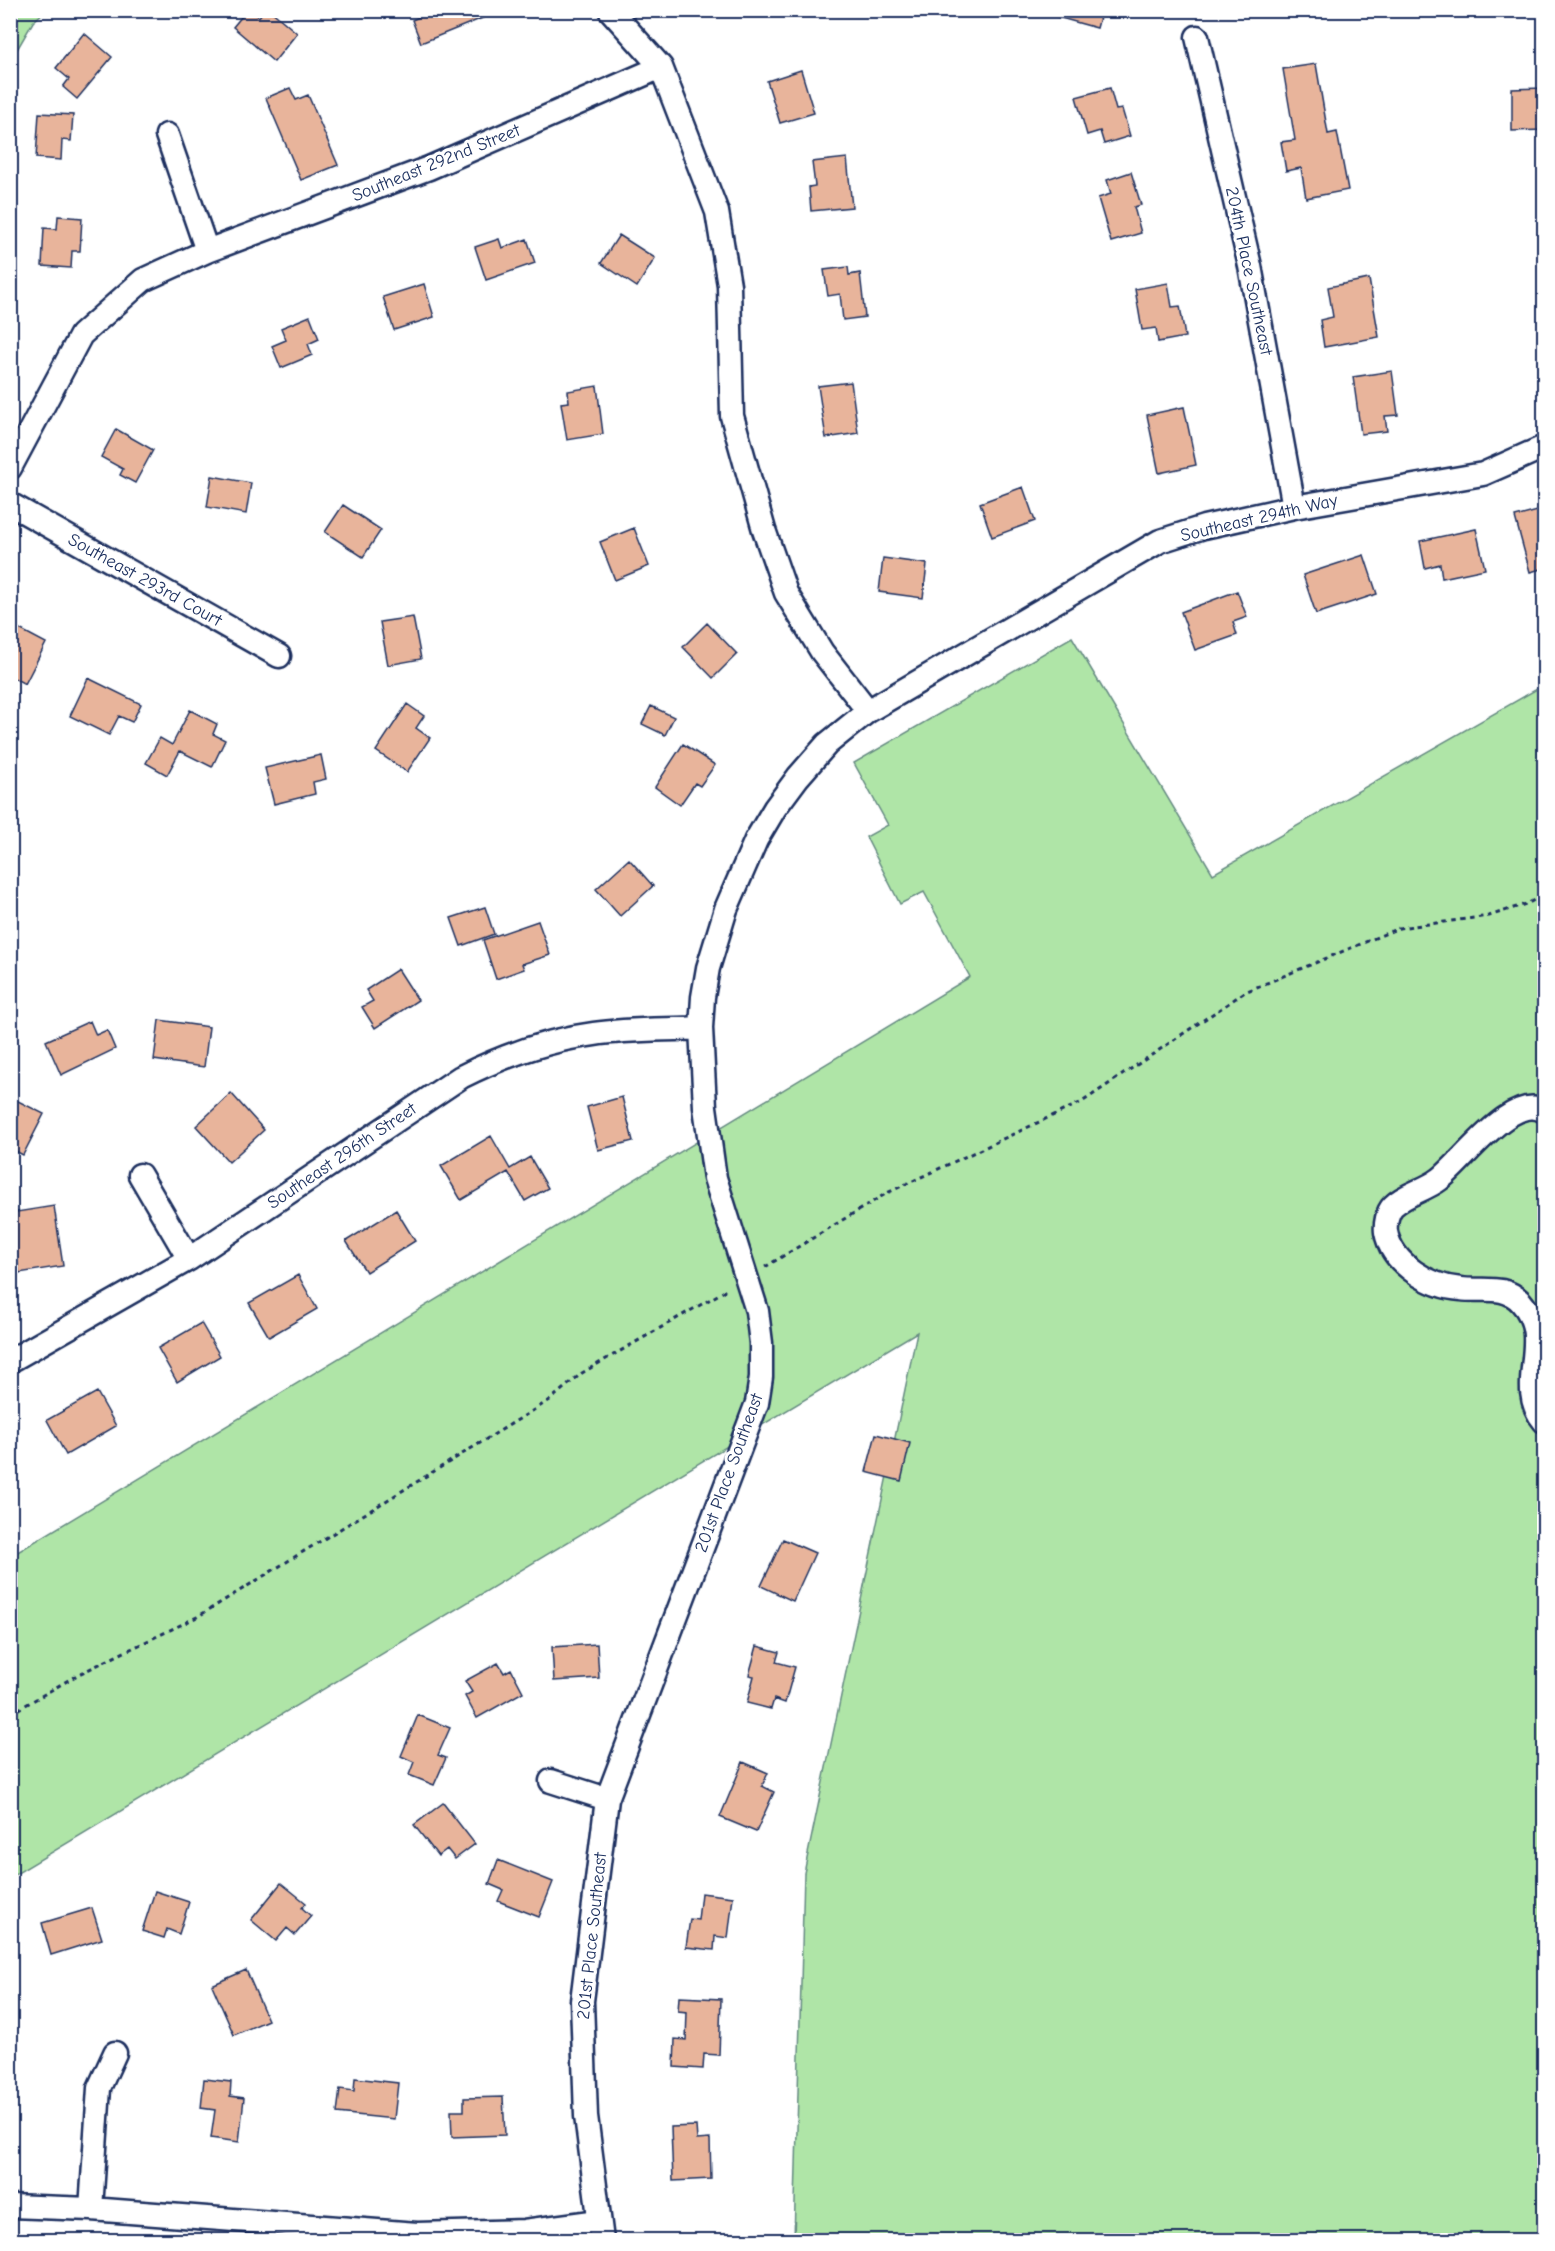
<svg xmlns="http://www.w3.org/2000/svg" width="1555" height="2251" font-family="'Comic Neue',sans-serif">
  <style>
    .green { fill: #afe5a7; stroke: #658a82; stroke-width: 1.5 }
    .building { fill: #e8b49b; stroke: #1b2f5e; stroke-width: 1.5 }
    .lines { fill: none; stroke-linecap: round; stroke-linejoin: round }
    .minor-casing { stroke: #1b2f5e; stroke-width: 27 }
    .path { stroke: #1b2f5e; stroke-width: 3; stroke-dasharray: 4.5 4.5; stroke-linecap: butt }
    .minor { stroke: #fff; stroke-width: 22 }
    .labels { text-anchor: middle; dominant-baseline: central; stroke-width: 6; stroke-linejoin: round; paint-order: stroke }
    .street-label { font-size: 18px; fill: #1b2f5e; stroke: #fff }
  </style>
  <rect width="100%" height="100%" fill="#fff"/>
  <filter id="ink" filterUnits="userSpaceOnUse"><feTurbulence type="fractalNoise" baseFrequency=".0167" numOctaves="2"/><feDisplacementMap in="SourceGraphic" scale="12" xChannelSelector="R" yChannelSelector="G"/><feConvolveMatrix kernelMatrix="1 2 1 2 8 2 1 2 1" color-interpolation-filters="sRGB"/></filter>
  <g filter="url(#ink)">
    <path class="green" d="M11 10 45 11 33 22 11 60Z
      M1072 637 1213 874 1544 685V2240H794L804 1873 917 1332 11 1877V1556L970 977 924 892 900 904 866 837 888 825 854 763Z"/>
    <path class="building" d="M247 10H251L259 17 264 10H270L297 33 274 62 233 27Z
      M424 10H500V11L421 43 412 20 426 14Z
      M1050 10H1102L1097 28 1050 15Z
      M84 33 112 57 77 99 63 87 69 79 56 68Z
      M1316 64 1328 134 1337 132 1348 190 1306 198 1301 168 1286 171 1281 142 1295 140 1283 69Z
      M801 70 814 113 780 123 767 81Z
      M290 88 296 100 308 95 338 165 301 180 266 98Z
      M1110 88 1116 110 1122 109 1130 136 1104 144 1100 131 1087 135 1076 97Z
      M1545 88V130L1512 131V89Z
      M39 113 73 115 71 141 62 140 61 160 36 158Z
      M847 158 852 207 811 211 809 187 815 186 812 162Z
      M1131 172 1141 205 1134 207 1141 233 1111 242 1098 198 1111 194 1107 180Z
      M58 216 82 218 80 251H72L71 268 42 266 44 228 57 229Z
      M619 235 655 258 637 287 601 263Z
      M499 239 502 248 527 239 535 263 486 280 475 247Z
      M848 267 849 275 860 273 865 317 843 320 840 294 828 296 824 270Z
      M1369 279 1379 337 1324 347 1320 320 1333 317 1328 287Z
      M1168 283 1172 307 1180 306 1185 337 1158 342 1156 328 1142 330 1135 289Z
      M424 284 434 317 394 330 383 297Z
      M310 316 319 339 308 344 312 355 281 368 272 346 286 340 281 328Z
      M1392 371 1398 415 1385 416 1387 431 1361 434 1353 377Z
      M851 382 858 433 826 438 818 386Z
      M597 386 603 434 567 440 561 403 569 402 568 391Z
      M1184 407 1196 465 1159 473 1147 415Z
      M116 429 153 450 135 483 120 475 123 469 101 457Z
      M212 476 251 483 246 514 207 507Z
      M1023 487 1035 521 992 537 980 503Z
      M343 505 381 530 363 557 325 532Z
      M1545 509V568L1530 572 1515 517Z
      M634 528 649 566 615 580 600 542Z
      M1476 529 1485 569 1442 578 1440 564 1425 568 1420 541Z
      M1364 555 1377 594 1316 614 1303 575Z
      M883 558 927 564 923 598 879 592Z
      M1237 591 1247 617 1233 622 1237 635 1195 650 1181 612Z
      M413 617 421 659 388 665 380 622Z
      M707 623 737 654 713 678 683 647Z
      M10 624 46 643 25 684 10 676Z
      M88 678 141 704 132 722 119 716 109 735 70 716Z
      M407 704 424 716 416 728 430 738 407 772 376 751Z
      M651 706 674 717 665 735 642 724Z
      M190 710 217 724 213 734 225 740 212 767 180 751 167 775 146 763 160 738 172 745Z
      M683 744 715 765 700 786 695 783 680 805 655 787Z
      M321 755 326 779 313 782 315 794 274 804 265 768Z
      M629 859 653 886 620 916 596 889Z
      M485 907 494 934 461 946 451 918Z
      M538 921 550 955 522 964 524 969 496 979 483 940Z
      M398 969 418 1000 375 1028 362 1007 373 1001 366 990Z
      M159 1020 209 1027 204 1067 154 1060Z
      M90 1021 96 1035 107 1030 115 1049 61 1075 46 1041Z
      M231 1093 264 1130 229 1162 196 1126Z
      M10 1097 44 1114 23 1155 10 1148Z
      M622 1097 633 1141 598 1150 587 1107Z
      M491 1136 510 1169 530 1157 548 1188 525 1201 508 1172 461 1200 441 1166Z
      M54 1206 63 1266 19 1273 10 1213Z
      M396 1210 415 1241 366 1272 346 1241Z
      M298 1275 317 1309 269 1337 249 1303Z
      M201 1323 220 1356 177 1382 158 1348Z
      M97 1392 116 1426 66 1455 47 1420Z
      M876 1434 910 1443 901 1481 866 1472Z
      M783 1539 815 1553 793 1601 761 1586Z
      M597 1644 599 1678 554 1681 552 1647Z
      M757 1646 779 1652 776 1662 795 1667 785 1703 774 1699 771 1709 747 1703 754 1676 749 1675Z
      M498 1663 504 1673 511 1669 523 1692 477 1718 465 1696 472 1692 465 1681Z
      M418 1715 450 1728 438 1755 446 1758 434 1785 409 1775 414 1762 401 1756Z
      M743 1762 768 1773 762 1786 774 1792 756 1832 720 1817Z
      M443 1803 475 1844 455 1859 447 1849 438 1856 414 1825Z
      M498 1860 553 1882 539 1917 498 1901 503 1890 489 1884Z
      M281 1883 306 1903 302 1908 311 1916 295 1935 287 1928 276 1941 251 1920Z
      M155 1891 189 1902 179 1934 167 1929 164 1938 142 1931Z
      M701 1893 733 1897 728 1938 715 1936 714 1950 686 1947 690 1919 698 1920Z
      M92 1908 102 1939 51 1955 42 1923Z
      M246 1970 268 2020 234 2035 212 1985Z
      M679 1997 721 1999 719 2055 704 2054 703 2069 674 2067 675 2039 686 2040 687 2012 678 2011Z
      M355 2078 398 2083 394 2119 337 2113 340 2089 354 2091Z
      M204 2079 231 2082 230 2096 244 2098 239 2142 211 2138 215 2110 201 2108Z
      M503 2097 505 2135 452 2137 451 2111H464V2098Z
      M696 2126 697 2140 710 2139 711 2179 673 2181 671 2127Z"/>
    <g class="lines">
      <defs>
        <path id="minor" d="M610 10 661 67 717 212 729 285 732 416 764 530 786 593 822 652 868 711
          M1197 37 1250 266 1294 507
          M167 135 207 251
          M10 468 81 335 143 280 207 251 429 168 661 67
          M10 504 279 656
          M1544 1111C1513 1091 1463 1162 1440 1179 1426 1190 1405 1194 1393 1206 1387 1212 1385 1225 1386 1232 1392 1265 1431 1287 1461 1289 1482 1292 1505 1284 1521 1302 1555 1339 1513 1385 1544 1421
          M140 1175 189 1259
          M10 1361 189 1259 461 1077C503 1056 547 1040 594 1034 629 1029 665 1030 701 1028
          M551 1781 607 1799
          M10 2206 91 2209 417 2234 524 2231 599 2221
          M91 2209 99 2088 115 2053
          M602 2240 586 2116 582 2001 607 1799 757 1403 761 1377V1343L757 1311 715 1178 705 1107 701 1028 703 997 708 968 726 909 756 840 775 808 798 777 827 744 868 711 1160 541 1204 527 1294 507 1483 474 1544 447"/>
      </defs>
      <use href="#minor" class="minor-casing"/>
      <path class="path" d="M765 1267 887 1193 1082 1102 1245 992 1399 928 1489 916 1529 903 1544 894
        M10 1714 79 1674 197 1617 550 1400 582 1373 728 1289"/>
      <use href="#minor" class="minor"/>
    </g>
  </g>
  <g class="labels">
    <g class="street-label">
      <text transform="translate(436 163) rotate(-22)">Southeast 292nd Street</text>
      <text transform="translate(1249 271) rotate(78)">204th Place Southeast</text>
      <text transform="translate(1259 518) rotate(-13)">Southeast 294th Way</text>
      <text transform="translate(145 580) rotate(29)">Southeast 293rd Court</text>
      <text transform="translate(342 1156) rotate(-34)">Southeast 296th Street</text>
      <text transform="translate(729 1473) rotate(-70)">201st Place Southeast</text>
      <text transform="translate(592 1936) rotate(-84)">201st Place Southeast</text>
    </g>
  </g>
  <rect width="1555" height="2251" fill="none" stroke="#fff" stroke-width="36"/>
  <rect x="18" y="18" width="1519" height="2215" fill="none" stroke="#1b2f5e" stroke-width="2" filter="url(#ink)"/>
</svg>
